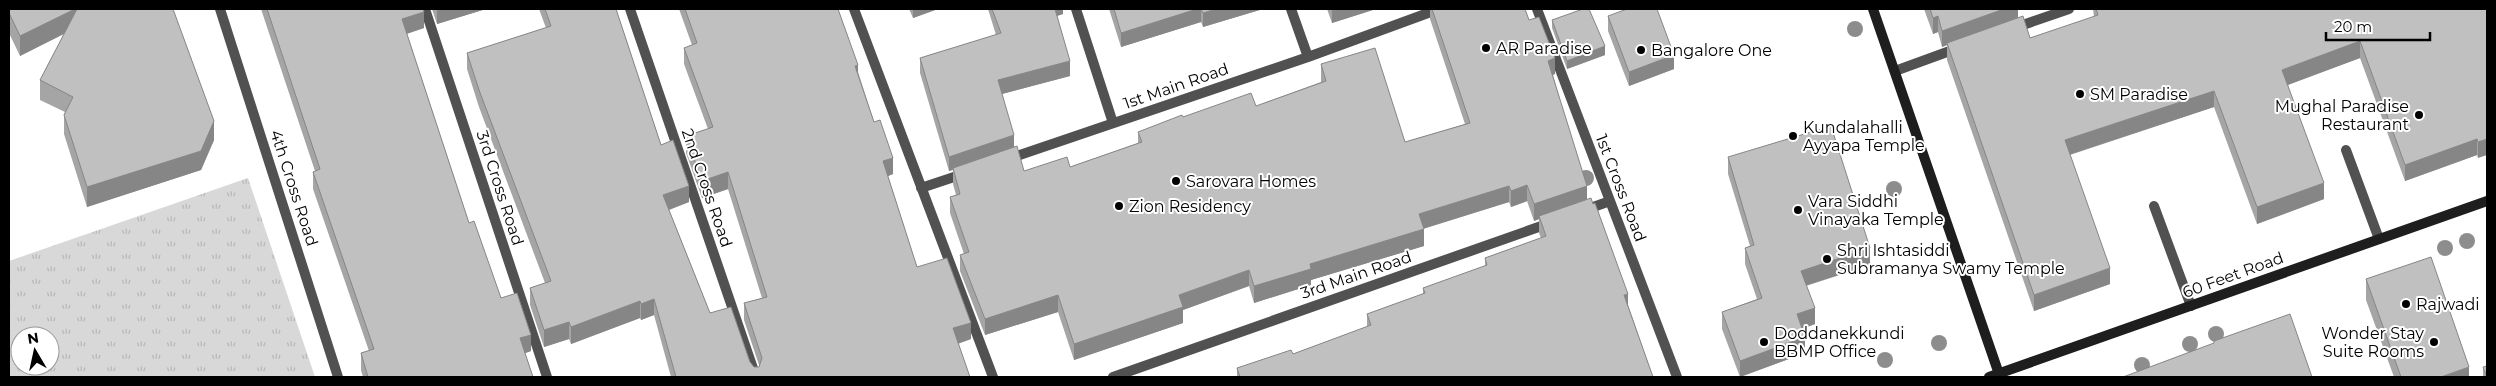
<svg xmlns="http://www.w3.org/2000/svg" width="2496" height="386" font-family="Montserrat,sans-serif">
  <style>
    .park { fill: url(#park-tufts); fill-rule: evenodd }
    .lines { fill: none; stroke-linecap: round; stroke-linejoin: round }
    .lane { stroke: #515151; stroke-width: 10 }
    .street { stroke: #515151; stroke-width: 10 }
    .secondary { stroke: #1e1e1e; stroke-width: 10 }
    .tree { fill: #8d8d8d }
    .wall { fill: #a5a5a5 }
    .shaded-wall { fill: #868686 }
    .building { fill: #c0c0c0; stroke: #868686 }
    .poi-dot { fill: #000; stroke: #fff; stroke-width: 2 }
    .labels { text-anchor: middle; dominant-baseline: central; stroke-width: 4; stroke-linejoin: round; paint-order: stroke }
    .poi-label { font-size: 16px; fill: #000; stroke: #fff; text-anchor: start }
    .street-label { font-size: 16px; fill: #000; stroke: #fff }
  </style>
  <defs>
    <pattern id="park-tufts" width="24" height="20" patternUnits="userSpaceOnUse" patternTransform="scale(1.25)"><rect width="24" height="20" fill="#d8d8d8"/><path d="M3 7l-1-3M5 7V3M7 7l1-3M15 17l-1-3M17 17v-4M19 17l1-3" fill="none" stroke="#b8b8b8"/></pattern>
  </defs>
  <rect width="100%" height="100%" fill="#fff"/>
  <path class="park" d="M248 178 315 377H9V261ZM20 336H50V366H20Z"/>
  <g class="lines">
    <path class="lane" d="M2346 150 2379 239
      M2154 206 2191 306"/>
    <path class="street" d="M220 9 338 377
      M425 9 547 377
      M630 9 756 377
      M854 9 993 377
      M1076 9 1113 123
      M1291 9 1308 57
      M1537 9 1677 377
      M2014 28 2069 9
      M1895 71 1958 48
      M1008 159 1308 57 1439 9
      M921 188 966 173
      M1585 210 1610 201
      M1113 377 1550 223"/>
    <path class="secondary" d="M1873 9 1999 374
      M1989 377 2487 201"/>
  </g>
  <g class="tree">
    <circle cx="1855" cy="29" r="8"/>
    <circle cx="1586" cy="178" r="8"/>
    <circle cx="1894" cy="189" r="8"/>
    <circle cx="2467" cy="241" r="8"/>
    <circle cx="2445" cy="248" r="8"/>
    <circle cx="2216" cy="334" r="8"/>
    <circle cx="1939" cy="343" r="8"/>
    <circle cx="2190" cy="344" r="8"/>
    <circle cx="1885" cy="360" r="8"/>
    <circle cx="2142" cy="365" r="8"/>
  </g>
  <path class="wall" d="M9 9H173L214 140 201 170 87 207 64 134V115L65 112 40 100V80L64 34 20 56 9 33Z
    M261 9H423L424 28 407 34 469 223 501 298 531 351 525 353 533 377H363L361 370V353L369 351 313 189V172L315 171Z
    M432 9H486L437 24Z
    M539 9H616L661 145 689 202 669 210 710 313 750 362 754 367H759V365L744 320V303L762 298 728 189 702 198 686 153V136L708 129 684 64V48L692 45 679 9H838L874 122 893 174 888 176 917 267 971 339 958 344 970 377H671L654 315 641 320 640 318 571 344 569 339 544 347 530 305V288L545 283 479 107 467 69V53L546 28Z
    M909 9H938L913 18Z
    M988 9H1063V14L1057 16 1070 76 1002 94 1014 148 1024 171 1070 167 1138 143V132L1183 117 1256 106 1321 82V64L1405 142 1465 124 1430 19V9H1525L1529 20 1555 74 1553 75 1587 199 1628 305 1653 377H1237V368L1293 354 1367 327V314L1423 294V288L1485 266V258L1541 238 1539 233V219L1534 221 1527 201 1511 207 1509 202 1423 229 1424 246 1311 280V285L1254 303 1249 286 1183 310V323L1074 360 1058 312 985 335 960 271V255L964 254 950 213V197L956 195 953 184V170L949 171 920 73V58L996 35Z
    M1109 9H1263L1203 27 1201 22 1121 47Z
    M1327 9H1376L1332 23Z
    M1924 9H2018V18L2030 38 2094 17 2093 9H2487L2478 158 2477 155 2405 181 2360 58 2288 85 2324 199 2257 224 2214 107 2070 155 2110 284 2034 311 1947 60V45L1942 47 1938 32 1933 34Z
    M1608 16 1674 69 1629 86 1608 31Z
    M1552 20 1605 55 1567 69 1552 28Z
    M1728 157 1870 265 1806 286 1815 324 1802 329 1805 353 1740 377 1722 329V312L1757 299 1745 264V248L1750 246 1728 174Z
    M2366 279 2469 377H2394L2366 300Z
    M2483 367 2487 377H2483Z"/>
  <path class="shaded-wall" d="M75 9H77V27L20 56V36Z
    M437 9H486L437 24Z
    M913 9H938L913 18Z
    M1053 9H1063V14L1053 17Z
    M1197 9H1201V22L1121 47V33Z
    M1216 9H1263L1203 27V13Z
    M1332 9H1376L1332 23Z
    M2004 9H2018V20L1947 43V45L1942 47V31Z
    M424 12V28L402 35V19Z
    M1938 16V32L1933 34V18Z
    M2360 41V58L2282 87V70Z
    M1605 46V55L1567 69V61Z
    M1674 55V69L1629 86V72Z
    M1555 58V74L1548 77V61Z
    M1070 61V76L998 95V80Z
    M858 65V81L855 66Z
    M2214 91V107L2065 156V140Z
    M214 121V140L201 170 87 207V187Z
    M1014 135V149L949 171V157Z
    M2477 139V155L2405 181V165Z
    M2487 139V155L2478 158V142Z
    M893 158V174L883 178V161Z
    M728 172V189L702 198V181Z
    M2324 183V199L2257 224V207Z
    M1527 185V201L1511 207V191Z
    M689 186V202L663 212V195Z
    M1509 186V202L1419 230V214Z
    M1587 186V202L1539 216V219L1534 221V204Z
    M1424 229V246L1311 280V285L1254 303V286L1310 264Z
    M1870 248V265L1801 287V271Z
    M2110 268V284L2034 311V295Z
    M1249 270V286L1183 310V323L1074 360V344L1179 295Z
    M1628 294V311L1624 295Z
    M1058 295V312L985 335V319Z
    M654 299V315L641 320V304Z
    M640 301V318L571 344V327Z
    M1815 308V324L1797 331V314Z
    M569 322V339L544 347V330Z
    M971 323V339L953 345V328Z
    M531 335V351L520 355V338Z
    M1805 337V353L1740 377V361Z
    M2469 367V377H2441Z"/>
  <path class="building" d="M9 9H75L20 36 9 13Z
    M77 9H173L214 121 201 151 87 187 64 115 73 97 40 80Z
    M267 9H423L424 12 402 19 469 223 474 221 501 298 517 293 531 335 520 338 533 377H368L361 353 374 349 313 172 320 169Z
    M545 9H616L661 145 673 140 689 186 663 195 710 313 731 307 750 362 754 367H759L762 358 744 303 767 297 728 172 702 181 686 136 713 127 684 48 697 43 685 9H838L858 65 855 66 874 122 880 120 893 158 883 161 917 267 947 258 971 323 953 328 970 377H676L654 299 641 304 640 301 571 327 569 322 544 330 530 288 551 281 479 90 467 53 551 26Z
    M992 9H1055L1070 61 998 80 1014 135 949 157 920 58 1001 33Z
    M1114 9H1197L1121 33Z
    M1201 9H1216L1203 13Z
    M1432 9H1525L1529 20 1539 17 1555 58 1548 61 1587 186 1534 204 1527 185 1511 191 1509 186 1419 214 1424 229 1310 264 1311 269 1254 286 1249 270 1179 295 1183 307 1074 344 1058 295 985 319 960 255 969 252 950 197 960 194 953 168 1017 146 1024 171 1067 157 1070 167 1142 142 1138 132 1182 115 1183 117 1251 93 1256 106 1326 81 1321 64 1375 48 1405 142 1470 123Z
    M1583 9H1589L1605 46 1567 61 1552 20Z
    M1627 9H1657L1674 55 1629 72 1608 16Z
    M1930 9H2004L1942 31 1938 16 1933 18Z
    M2096 9H2487V139L2478 142 2477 139 2405 165 2360 41 2282 70 2324 183 2257 207 2214 91 2065 140 2110 268 2034 295 1947 43 2023 16 2030 38 2098 15Z
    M1831 126 1870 248 1801 271 1815 308 1797 314 1805 337 1740 361 1722 312 1762 298 1745 248 1754 245 1728 157Z
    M1591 198 1593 204 1595 203 1628 294 1624 295 1653 377H1240L1237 368 1291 350 1293 354 1371 325 1367 314 1425 293 1423 288 1487 265 1485 258 1546 236 1539 216Z
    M2431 257 2469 367 2441 377H2401L2366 279Z
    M2290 314 2312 377H2123L2214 343V341Z
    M2487 366V377L2483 367Z"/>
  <g class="poi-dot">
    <circle cx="1486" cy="48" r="5"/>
    <circle cx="1641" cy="50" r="5"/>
    <circle cx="2080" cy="94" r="5"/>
    <circle cx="2419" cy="115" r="5"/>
    <circle cx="1793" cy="136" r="5"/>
    <circle cx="1176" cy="181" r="5"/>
    <circle cx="1119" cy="206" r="5"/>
    <circle cx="1798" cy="210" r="5"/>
    <circle cx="1827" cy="259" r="5"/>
    <circle cx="2406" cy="304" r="5"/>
    <circle cx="1764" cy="342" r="5"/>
    <circle cx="2434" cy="342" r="5"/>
  </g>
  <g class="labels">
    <g class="poi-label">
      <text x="1496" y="48">AR Paradise</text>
      <text x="1651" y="50">Bangalore One</text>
      <text x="2090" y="94">SM Paradise</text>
      <text x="2409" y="106" text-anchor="end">Mughal Paradise<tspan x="2409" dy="18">Restaurant</tspan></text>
      <text x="1803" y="127">Kundalahalli<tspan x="1803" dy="18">Ayyapa Temple</tspan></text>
      <text x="1186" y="181">Sarovara Homes</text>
      <text x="1808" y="201">Vara Siddhi<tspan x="1808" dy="18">Vinayaka Temple</tspan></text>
      <text x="1129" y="206">Zion Residency</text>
      <text x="1837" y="250">Shri Ishtasiddi<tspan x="1837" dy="18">Subramanya Swamy Temple</tspan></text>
      <text x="2416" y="304">Rajwadi</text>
      <text x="1774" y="333">Doddanekkundi<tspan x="1774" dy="18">BBMP Office</tspan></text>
      <text x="2424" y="333" text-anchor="end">Wonder Stay<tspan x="2424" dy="18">Suite Rooms</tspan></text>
    </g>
    <g class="street-label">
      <text transform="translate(1176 86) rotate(-19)">1st Main Road</text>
      <text transform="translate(294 188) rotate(72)">4th Cross Road</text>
      <text transform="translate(500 188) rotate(72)">3rd Cross Road</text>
      <text transform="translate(707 188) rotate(71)">2nd Cross Road</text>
      <text transform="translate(1621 188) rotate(69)">1st Cross Road</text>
      <text transform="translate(1356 275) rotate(-19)">3rd Main Road</text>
      <text transform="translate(2233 275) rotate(-20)">60 Feet Road</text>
    </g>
  </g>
  <rect width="2496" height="386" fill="none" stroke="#000000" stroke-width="20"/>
  <g transform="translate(35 351) rotate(351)"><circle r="24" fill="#ffffff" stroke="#999999"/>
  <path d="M0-4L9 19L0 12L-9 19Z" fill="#000000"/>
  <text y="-8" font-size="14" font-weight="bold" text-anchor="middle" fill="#000000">N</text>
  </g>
  <path d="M2326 32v8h104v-8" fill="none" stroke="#000000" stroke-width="2.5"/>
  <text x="2334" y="32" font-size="15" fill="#000000" stroke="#ffffff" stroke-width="4" paint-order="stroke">20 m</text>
</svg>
